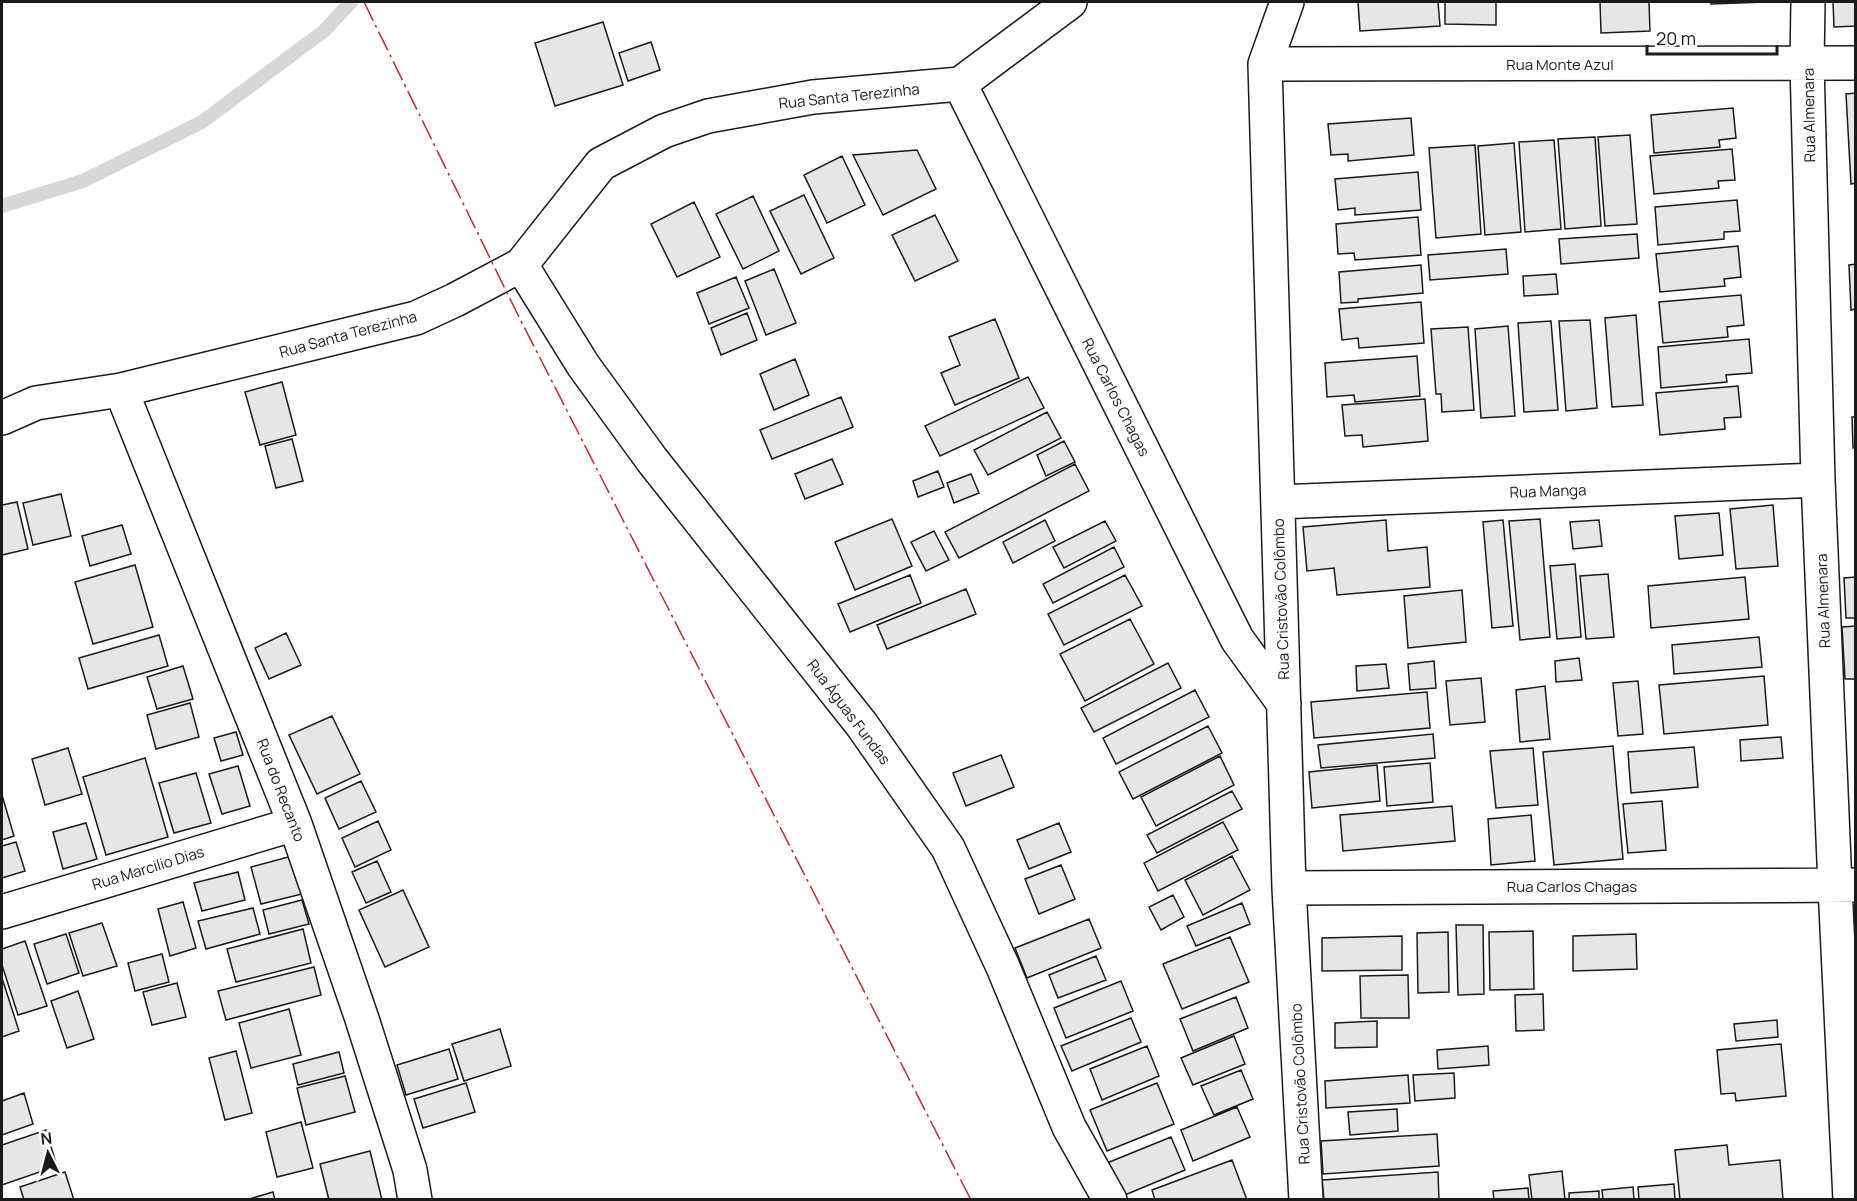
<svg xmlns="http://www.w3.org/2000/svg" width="1857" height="1201" font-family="Manrope,sans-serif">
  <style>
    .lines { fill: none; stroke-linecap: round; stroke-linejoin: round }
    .stream { stroke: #d7d7d7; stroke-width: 14 }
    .building { fill: #e6e6e6; stroke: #1a1a1a; stroke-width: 1.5 }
    .minor-casing { stroke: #1a1a1a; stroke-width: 36 }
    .minor { stroke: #fff; stroke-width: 33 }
    .power { stroke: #c62828; stroke-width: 1.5; stroke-dasharray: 21 4.5 3 4.5; stroke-linecap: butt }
    .labels { text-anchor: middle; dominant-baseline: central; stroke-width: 4.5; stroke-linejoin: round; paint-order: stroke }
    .street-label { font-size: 15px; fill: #1a1a1a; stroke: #fff }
  </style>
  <rect width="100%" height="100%" fill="#fff"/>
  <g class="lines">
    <path class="stream" d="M2 206 83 181 202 122 324 31 351 2"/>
  </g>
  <path class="building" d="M1358 2H1438L1440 26 1360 31Z
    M1445 2H1496V25L1445 24Z
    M1600 2H1649L1650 31 1601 33Z
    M1711 2H1766L1711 4Z
    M1833 2H1856V26L1834 27Z
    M603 22 623 85 555 106 535 43Z
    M651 42 660 70 628 81 619 53Z
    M1856 93V183L1851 184 1846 94Z
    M1733 108 1736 138 1719 140 1720 147 1654 153 1651 115Z
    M1411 118 1414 155 1348 161V154L1331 155 1328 124Z
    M1630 135 1637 224 1605 226 1598 137Z
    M1595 137 1601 226 1565 229 1558 139Z
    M1554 140 1561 229 1525 232 1519 142Z
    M1514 143 1521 232 1485 235 1478 146Z
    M1475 145 1481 234 1436 238 1429 148Z
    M1732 149 1735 180 1718 181 1719 188 1654 194 1650 156Z
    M917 150 936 189 883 215 853 155Z
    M842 156 865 205 827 223 804 175Z
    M1418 172 1421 210 1355 215V208L1338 210 1335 179Z
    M804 195 834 258 801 274 770 211Z
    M753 196 779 251 743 269 716 214Z
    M1737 200 1740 231 1724 232V239L1658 245 1655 207Z
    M694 202 720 257 677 277 651 224Z
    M935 215 958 261 915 281 892 235Z
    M1418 217 1421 255 1355 260 1354 253 1338 254 1336 224Z
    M1637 234 1639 258 1561 264 1559 239Z
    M1738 246 1741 277 1724 279 1725 286 1660 292 1656 254Z
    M1506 249 1508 274 1430 280 1428 255Z
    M1856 264V309L1851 310 1849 265Z
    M1421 265 1423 293 1358 299V302L1341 303 1339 272Z
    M774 269 796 323 766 335 745 281Z
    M1556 274 1558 294 1524 296 1523 276Z
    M736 277 749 308 709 324 697 293Z
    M1741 295 1744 325 1727 327 1728 337 1663 343 1659 302Z
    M1421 302 1424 343 1359 348 1358 338 1342 340 1339 309Z
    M747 313 757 340 721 355 711 328Z
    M1636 315 1643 405 1612 407 1605 318Z
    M995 319 1019 378 955 405 941 373 960 365 949 337Z
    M1590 320 1597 408 1566 411 1559 321Z
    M1551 321 1558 410 1524 412 1518 323Z
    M1508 326 1515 416 1481 418 1475 329Z
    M1468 327 1474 410 1442 412 1441 394H1436L1431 329Z
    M1749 339 1752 373 1726 375 1727 382 1661 388 1658 347Z
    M1417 356 1420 396 1355 402 1354 395 1327 397 1325 363Z
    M795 359 809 395 774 410 760 374Z
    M1028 377 1044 408 940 456 925 426Z
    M282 382 296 435 260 445 245 392Z
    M1738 386 1741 417 1724 418 1725 429 1660 435 1656 393Z
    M841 397 853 427 772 459 760 430Z
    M1425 399 1428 441 1363 447 1362 435 1345 436 1342 405Z
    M1047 412 1061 438 988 475 974 450Z
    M1852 417H1856V448H1853Z
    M292 439 303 481 276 488 265 446Z
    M1064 441 1075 462 1046 476 1037 455Z
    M832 459 843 484 805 499 795 474Z
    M1075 464 1089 491 959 558 945 532Z
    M938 471 944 487 918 497 913 481Z
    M971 474 979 493 954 503 947 483Z
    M61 494 71 536 33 545 23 503Z
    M17 502 28 549 2 555V505Z
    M1773 505 1778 566 1736 569 1730 509Z
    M1719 513 1723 555 1679 559 1675 516Z
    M892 519 912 566 855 590 835 542Z
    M1540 519 1550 637 1520 640 1509 521Z
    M1045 520 1055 541 1013 563 1003 542Z
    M1386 520 1388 551 1427 547 1430 587 1337 595 1334 568 1307 571 1303 527Z
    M1503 520 1513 626 1492 628 1483 522Z
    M1599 520 1602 546 1573 549 1570 522Z
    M1105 521 1116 541 1064 568 1053 547Z
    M122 525 131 554 90 566 82 536Z
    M934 531 949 560 926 571 911 542Z
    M1114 547 1124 567 1053 603 1043 584Z
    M1575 564 1581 637 1557 639 1550 566Z
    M135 565 153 627 93 644 75 582Z
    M1608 574 1614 637 1586 639 1580 576Z
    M910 575 921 603 850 632 838 604Z
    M1125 575 1142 606 1064 645 1048 614Z
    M1745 577 1749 619 1651 628 1648 586Z
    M1856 577V618H1846L1844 578Z
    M966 589 976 614 887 649 877 625Z
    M1462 590 1466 642 1408 648 1404 596Z
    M1130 619 1154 664 1085 701 1060 654Z
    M1856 626V679H1845L1842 627Z
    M286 633 301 665 269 679 255 648Z
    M159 635 168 666 88 689 79 658Z
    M1759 637 1762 667 1674 674 1672 645Z
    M1579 658 1582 680 1556 682 1555 661Z
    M1434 661 1436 688 1410 690 1408 664Z
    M1168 663 1181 688 1094 732 1081 708Z
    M1386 664 1389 688 1357 691 1356 666Z
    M183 666 193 699 157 709 147 677Z
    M1764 676 1768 725 1664 734 1659 685Z
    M1481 678 1485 722 1450 725 1446 681Z
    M1638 681 1643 734 1618 736 1613 683Z
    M1545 686 1550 739 1520 742 1516 690Z
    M1195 690 1209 717 1116 764 1103 738Z
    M1427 692 1430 728 1314 738 1311 702Z
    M190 703 199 737 156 749 147 715Z
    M332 716 360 774 317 794 289 735Z
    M1208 726 1222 753 1133 799 1119 772Z
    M236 732 243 755 221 761 214 738Z
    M1433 734 1435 758 1321 768 1318 745Z
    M1781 737 1783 758 1741 761 1740 740Z
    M1613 746 1623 859 1554 865 1543 752Z
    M1694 747 1698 787 1631 793 1628 752Z
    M68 748 82 794 45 805 32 759Z
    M1533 748 1538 805 1496 808 1490 751Z
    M1001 755 1014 787 966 806 953 773Z
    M1220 756 1234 785 1156 826 1141 797Z
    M145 758 168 837 106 855 83 777Z
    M1430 763 1433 802 1387 806 1384 767Z
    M1377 765 1380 801 1312 808 1309 772Z
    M238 766 250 806 222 814 209 774Z
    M196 773 211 823 174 833 159 783Z
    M361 781 376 812 339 829 325 798Z
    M1232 791 1242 809 1157 853 1147 835Z
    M2 795 14 836 2 840Z
    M1662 801 1666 850 1628 853 1623 804Z
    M1452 806 1455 841 1343 851 1340 815Z
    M1531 815 1535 861 1491 865 1488 819Z
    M378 821 391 850 355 867 342 838Z
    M1223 822 1238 850 1158 891 1144 863Z
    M86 823 97 859 63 869 53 832Z
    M1059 823 1071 852 1029 869 1017 840Z
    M16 842 25 871 2 878V846Z
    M292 856 302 894 261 904 251 867Z
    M1232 856 1250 890 1203 915 1185 880Z
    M377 861 391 892 366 903 352 872Z
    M1061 865 1075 899 1039 914 1025 879Z
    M238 872 245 900 202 911 194 883Z
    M403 890 429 947 385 967 359 910Z
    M1173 895 1184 917 1161 930 1149 907Z
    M302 900 309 924 269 934 263 910Z
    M183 902 196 948 170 956 158 909Z
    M1242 903 1250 924 1196 946 1187 926Z
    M253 908 260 934 206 949 198 921Z
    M1089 919 1101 948 1027 978 1015 948Z
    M102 923 117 966 83 976 69 933Z
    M1456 925H1483L1484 994 1458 995Z
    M303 929 311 963 236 982 227 949Z
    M1533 931 1534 989 1490 990 1489 932Z
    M1448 932 1449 992 1418 993 1417 933Z
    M66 934 79 973 47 984 34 944Z
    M1636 934 1637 969 1573 971V936Z
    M1402 936V970L1322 971V938Z
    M1230 937 1249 982 1182 1009 1163 964Z
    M25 941 47 1006 18 1015 2 965V949Z
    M162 954 169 982 135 991 128 963Z
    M1096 956 1106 980 1058 998 1049 975Z
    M314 967 321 995 226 1020 218 991Z
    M1408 975 1409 1018H1361L1360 976Z
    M2 978 19 1031 2 1037Z
    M1121 981 1133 1011 1066 1038 1054 1008Z
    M177 983 186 1017 152 1025 143 992Z
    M78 991 94 1039 67 1048 51 1001Z
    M1543 994 1544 1030 1516 1031 1515 995Z
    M1236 997 1248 1028 1193 1051 1180 1019Z
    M289 1009 301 1055 251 1068 239 1023Z
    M1131 1018 1141 1042 1072 1071 1061 1046Z
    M1777 1020 1778 1037 1736 1041 1734 1024Z
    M1377 1021V1047L1335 1048V1023Z
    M500 1029 511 1066 464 1081 452 1044Z
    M1234 1036 1245 1064 1193 1085 1181 1058Z
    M1781 1044 1786 1096 1736 1101 1735 1093 1721 1094 1717 1050Z
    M1147 1046 1159 1076 1102 1100 1090 1069Z
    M1488 1046 1489 1065 1438 1069 1437 1050Z
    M449 1049 458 1079 406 1095 397 1065Z
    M236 1051 252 1113 225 1120 209 1058Z
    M339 1052 344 1073 298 1085 293 1064Z
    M1241 1070 1253 1099 1214 1115 1201 1086Z
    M1454 1073 1455 1098 1415 1101 1413 1075Z
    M1408 1075 1410 1103 1326 1108 1325 1081Z
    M345 1076 355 1112 306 1125 297 1088Z
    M466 1083 475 1112 423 1128 414 1099Z
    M1157 1083 1174 1124 1107 1151 1090 1110Z
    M24 1093 33 1124 2 1135V1101Z
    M1237 1107 1250 1137 1193 1161 1181 1130Z
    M1397 1109 1398 1131 1350 1135 1348 1112Z
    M301 1122 313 1168 277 1177 266 1132Z
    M46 1130 57 1166 2 1185V1145Z
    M1437 1134 1439 1166 1323 1174 1321 1141Z
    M1171 1137 1185 1170 1120 1197 1107 1163Z
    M1727 1145 1729 1165 1780 1160 1783 1200H1680L1675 1150Z
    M370 1151 382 1200H329L320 1164Z
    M1232 1160 1247 1200H1155L1152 1190Z
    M1562 1171 1565 1200H1532L1529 1175Z
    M65 1172 74 1200H24L20 1187Z
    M1438 1172 1439 1200H1324L1322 1180Z
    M1674 1184 1675 1200H1639L1638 1187Z
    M1633 1187 1634 1200H1603L1602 1190Z
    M1528 1188 1529 1200H1494L1493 1191Z
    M1599 1191V1200H1569V1193Z
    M273 1192 275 1200H246Z"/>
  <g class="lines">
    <defs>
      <path id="minor" d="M1287 2 1265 64 1289 888 1306 1200
        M1808 2 1807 64 1818 480 1835 886 1850 1200
        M1265 64 1856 63
        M960 84 1237 639 1284 704
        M521 265 583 365 652 460 862 725 948 848 1003 967 1069 1127 1110 1200
        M121 390 295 824 362 1019 410 1170 415 1200
        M2 418 36 403 121 390 416 318 455 300 521 265 601 164 664 131 708 116 813 97 960 84 1070 2
        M1278 502 1818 480
        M1289 888 1856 885
        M2 912 295 824"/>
    </defs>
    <use href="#minor" class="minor-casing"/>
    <use href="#minor" class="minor"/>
    <path class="power" d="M364 2 517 313 971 1200"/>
  </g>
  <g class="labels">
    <g class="street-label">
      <text x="1560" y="64">Rua Monte Azul</text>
      <text transform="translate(849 96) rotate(-6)">Rua Santa Terezinha</text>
      <text transform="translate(1809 115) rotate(-91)">Rua Almenara</text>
      <text transform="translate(348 334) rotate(-15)">Rua Santa Terezinha</text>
      <text transform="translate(1116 397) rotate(63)">Rua Carlos Chagas</text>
      <text transform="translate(1548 491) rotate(-2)">Rua Manga</text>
      <text transform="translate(1281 599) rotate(-92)">Rua Cristovão Colômbo</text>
      <text transform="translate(1823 601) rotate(-92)">Rua Almenara</text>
      <text transform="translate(849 712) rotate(53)">Rua Águas Fundas</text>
      <text transform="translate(281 790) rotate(69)">Rua do Recanto</text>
      <text transform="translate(148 868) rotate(-17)">Rua Marcilio Dias</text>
      <text x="1572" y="886">Rua Carlos Chagas</text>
      <text transform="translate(1300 1084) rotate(-93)">Rua Cristovão Colômbo</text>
    </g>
  </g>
  <rect width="1857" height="1201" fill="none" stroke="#1a1a1a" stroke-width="6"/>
  <g transform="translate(48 1153) rotate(354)" stroke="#ffffff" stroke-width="4.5" paint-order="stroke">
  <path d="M0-4.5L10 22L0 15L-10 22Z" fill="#1a1a1a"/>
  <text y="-9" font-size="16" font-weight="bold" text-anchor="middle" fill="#1a1a1a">N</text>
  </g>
  <path d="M1647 45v9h130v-9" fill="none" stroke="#1a1a1a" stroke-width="3"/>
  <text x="1656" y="45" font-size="18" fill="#1a1a1a" stroke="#ffffff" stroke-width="4.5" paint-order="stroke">20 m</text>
</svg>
